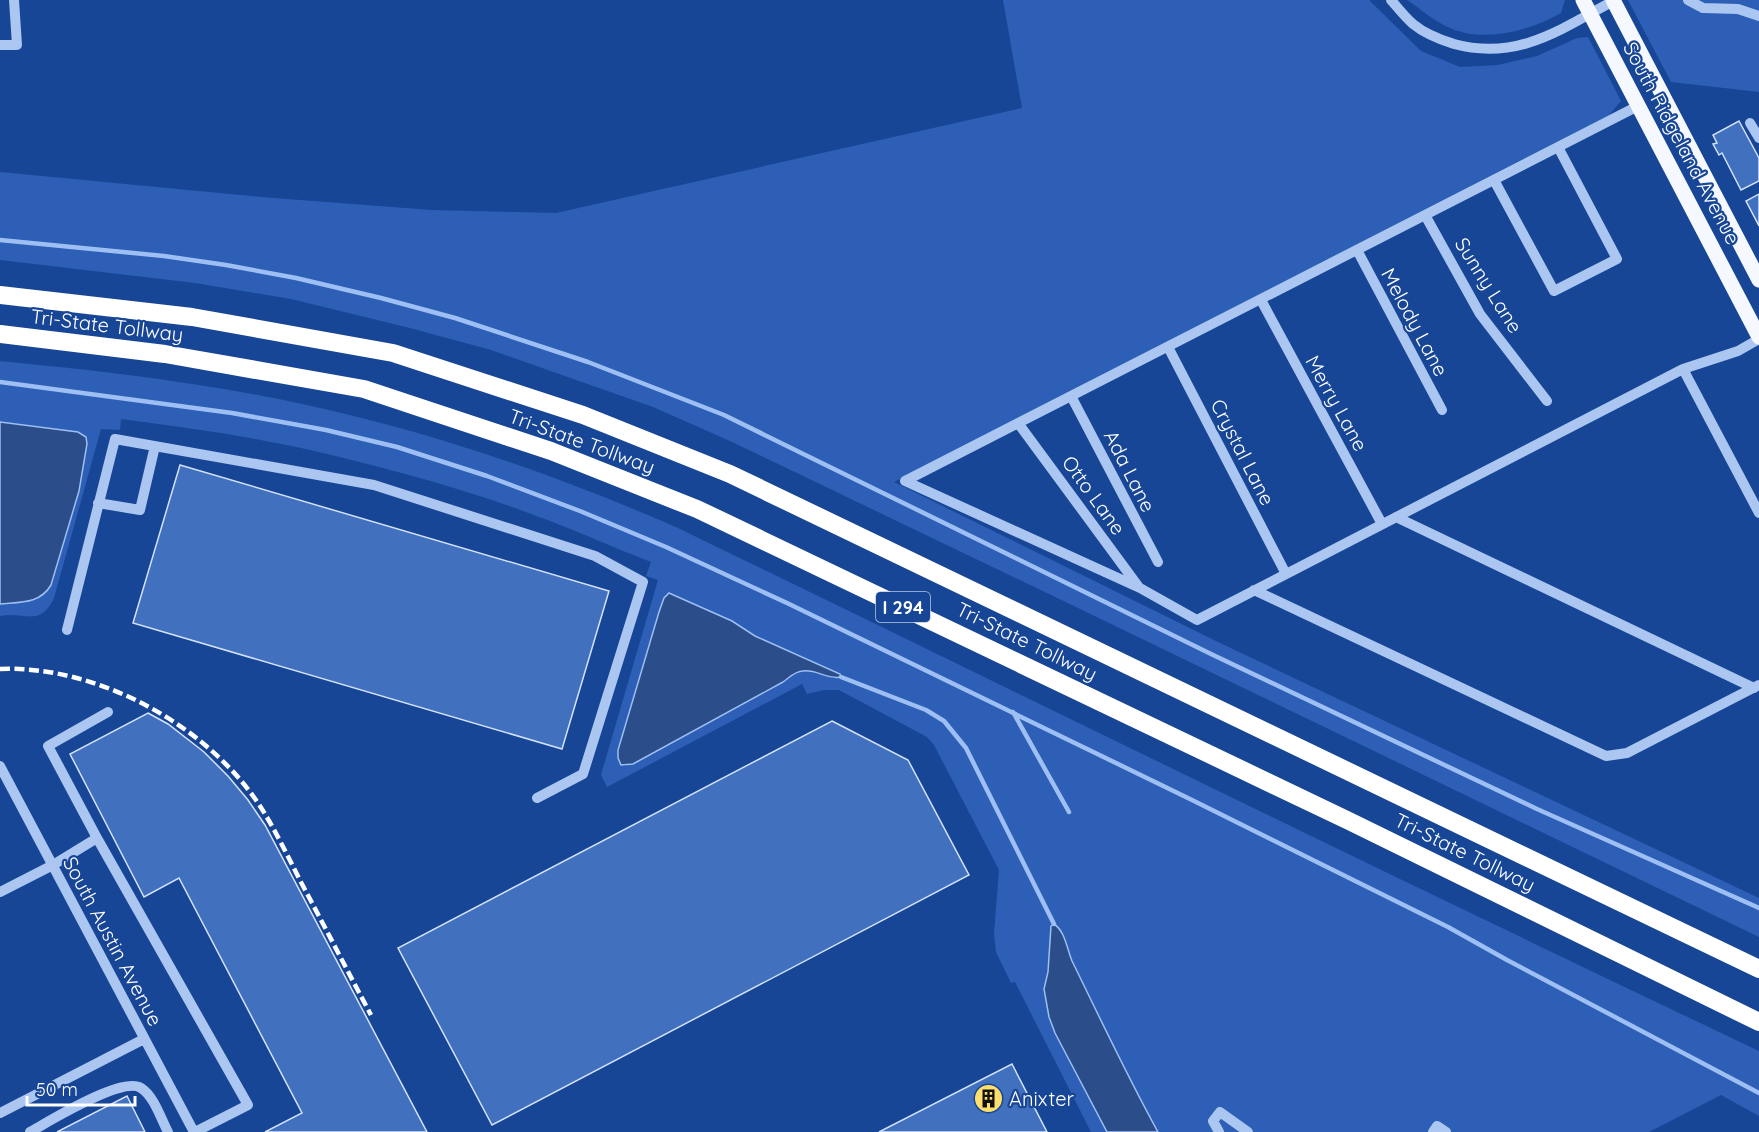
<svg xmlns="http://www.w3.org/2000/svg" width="1759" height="1132" font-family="Quicksand,sans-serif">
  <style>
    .green { fill: #2c5fb5; fill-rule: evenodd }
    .water { fill: #2b4d89; stroke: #9ebff3; stroke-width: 1.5 }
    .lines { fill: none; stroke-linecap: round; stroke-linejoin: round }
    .stream { stroke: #9ebff3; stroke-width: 4.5 }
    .building { fill: #4170be; stroke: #d3e2fc; stroke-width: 1.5 }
    .minor { stroke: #abc6f1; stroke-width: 10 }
    .major { stroke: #f5f8ff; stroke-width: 15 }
    .highway { stroke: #fff; stroke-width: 18 }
    .rail { stroke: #fff; stroke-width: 4.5; stroke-dasharray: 10 4.5; stroke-linecap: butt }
    .labels { text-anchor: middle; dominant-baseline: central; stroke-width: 4.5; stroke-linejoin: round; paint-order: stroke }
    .shield { fill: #184697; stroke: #bac8e0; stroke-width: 1.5 }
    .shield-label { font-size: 18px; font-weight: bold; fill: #fff }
    .street-label { font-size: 20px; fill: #fff; stroke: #184697 }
    .poi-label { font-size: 20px; fill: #fff; stroke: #184697; text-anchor: start }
  </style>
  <rect width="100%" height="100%" fill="#184697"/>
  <path class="green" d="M1003 0H1369L1421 51 1460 67 1498 65 1537 56 1577 38 1588 37 1621 101 1609 115 894 482 1220 643 1759 898V937L1049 594 730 441 653 407 491 350 410 328 291 299 195 283 0 260V172L261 197 431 210 556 213 1022 108Z
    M1407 0H1565L1561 13C1530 31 1484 43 1450 28 1435 22 1421 9 1407 0Z
    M1628 0H1759V92L1671 82Z
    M0 361C104 371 208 383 311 406 438 434 559 476 678 528 1038 703 1397 879 1759 1051V1116L1721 1095 1649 1132H1158C1127 1076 1100 1018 1072 961 1067 949 1065 931 1054 924L1051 926 1048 973 1044 989 1049 1017 1055 1033 1107 1132H1091L1015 982 1011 983 996 952 994 934 999 870 934 745 927 737 839 690H824L807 694 802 684 607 787 601 775 658 580 646 576 651 562C617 549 584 534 550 521 470 490 385 467 301 448 242 435 181 427 121 419L120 430 101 429 54 598C40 628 25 611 0 616V604C19 602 40 604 51 585L79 491 78 432 0 422ZM664 598 732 621 755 636 840 674 835 678 803 670 783 682 633 764 624 766 619 762 618 750Z"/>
  <path class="water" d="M0 422 78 432 86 437 87 444 79 491 51 585C40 604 20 602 0 604Z
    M669 593 732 621 755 636 840 674 841 677C828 680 816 669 803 671 795 671 789 678 783 682L633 764 621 765 618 758V750L659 612 664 598Z
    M1054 924C1065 931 1067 949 1072 961 1100 1018 1127 1076 1158 1132H1107L1055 1033 1049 1017 1044 989 1048 972 1051 926Z"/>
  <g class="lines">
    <path class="stream" d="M0 240 164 256 226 265 296 278 381 298 455 318 588 362 724 415 1211 654 1537 809 1759 908
      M0 382 232 413 326 430 397 447 487 476 580 511 666 547 787 603 1192 800 1448 927 1507 960 1759 1093
      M841 677 926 710 944 721 966 748 1054 924
      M1013 712 1069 812"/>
  </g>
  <path class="building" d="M1739 121 1759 158V181L1741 190 1722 153 1719 155 1713 144 1717 143 1713 135Z
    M1759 194V226L1746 201Z
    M180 465 609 591 562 749 133 623Z
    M148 713 168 724 204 752 228 776 248 800 265 825 427 1132H265L302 1113 179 878 144 897 70 754Z
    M832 721 908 760 969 875 492 1125 398 948Z
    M1012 1064 1047 1132H879Z
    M127 1096 145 1132H57Z"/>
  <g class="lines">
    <path class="minor" d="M1391 0C1398 8 1405 17 1413 24 1425 34 1438 39 1454 44 1517 61 1560 30 1613 1
      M1688 0 1703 8 1738 9 1759 16
      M0 45H17L14 0
      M1750 123 1759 138
      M1494 180 1554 291 1617 259 1558 147
      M1425 215 1480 314 1547 401
      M1357 250 1442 410
      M1261 300 1382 524
      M1168 347 1286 574
      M1683 369 1759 513
      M1071 396 1158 562
      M1018 423 1138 586
      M905 481 1140 588 1197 620 1683 369 1738 351 1759 339
      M905 481 1638 106
      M98 503 140 510 155 446
      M1396 517 1754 688
      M1254 590 1606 756 1627 753 1759 685
      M67 630 115 439 374 485 595 556 643 582 583 774 537 798
      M0 766 194 1132
      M97 838 48 746 108 712
      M0 892 53 865 97 838 248 1105 195 1132
      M0 1113 144 1039
      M30 1132C50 1121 122 1076 141 1088 154 1096 161 1119 168 1132
      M1219 1132 1213 1121 1220 1112 1248 1132
      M1433 1132 1437 1126 1446 1132"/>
    <path class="major" d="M1583 0 1759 337
      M1613 0 1759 280"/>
    <path class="highway" d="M0 295 192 317 393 353 583 415 730 474 1759 969
      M0 334 165 354 364 389 551 451 697 509 1349 821 1759 1022"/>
    <path class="rail" d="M0 669C97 665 207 725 260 806 276 831 289 859 303 886 326 929 348 972 371 1015"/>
  </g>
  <defs>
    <symbol id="building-disc" viewBox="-11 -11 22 22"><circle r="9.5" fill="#ffdf6b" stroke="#184697"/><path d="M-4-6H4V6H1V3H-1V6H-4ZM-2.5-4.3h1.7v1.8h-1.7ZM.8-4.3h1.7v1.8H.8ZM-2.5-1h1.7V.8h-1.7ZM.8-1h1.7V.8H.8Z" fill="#111"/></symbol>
  </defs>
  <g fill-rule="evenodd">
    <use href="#building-disc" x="972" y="1082" width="33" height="33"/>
  </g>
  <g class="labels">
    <rect class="shield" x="876" y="592" width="54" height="30" rx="4.5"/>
    <g class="shield-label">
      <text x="903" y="607">I 294</text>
    </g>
    <g class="street-label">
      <text transform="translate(1682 143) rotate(62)">South Ridgeland Avenue</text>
      <text transform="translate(1489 285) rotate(58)">Sunny Lane</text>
      <text transform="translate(1415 322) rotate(62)">Melody Lane</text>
      <text transform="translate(107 325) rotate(7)">Tri-State Tollway</text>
      <text transform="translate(1337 403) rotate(61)">Merry Lane</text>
      <text transform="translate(582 441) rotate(20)">Tri-State Tollway</text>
      <text transform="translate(1243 452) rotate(63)">Crystal Lane</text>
      <text transform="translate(1130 471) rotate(63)">Ada Lane</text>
      <text transform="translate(1094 495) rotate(54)">Otto Lane</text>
      <text transform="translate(1027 641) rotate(26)">Tri-State Tollway</text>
      <text transform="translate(1465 852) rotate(26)">Tri-State Tollway</text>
      <text transform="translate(113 941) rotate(62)">South Austin Avenue</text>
    </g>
    <g class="poi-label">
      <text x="1009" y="1098">Anixter</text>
    </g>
  </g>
  <path d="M27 1096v9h108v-9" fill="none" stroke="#ffffff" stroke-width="3"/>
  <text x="36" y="1096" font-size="18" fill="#ffffff" stroke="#184697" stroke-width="4.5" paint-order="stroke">50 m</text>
</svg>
